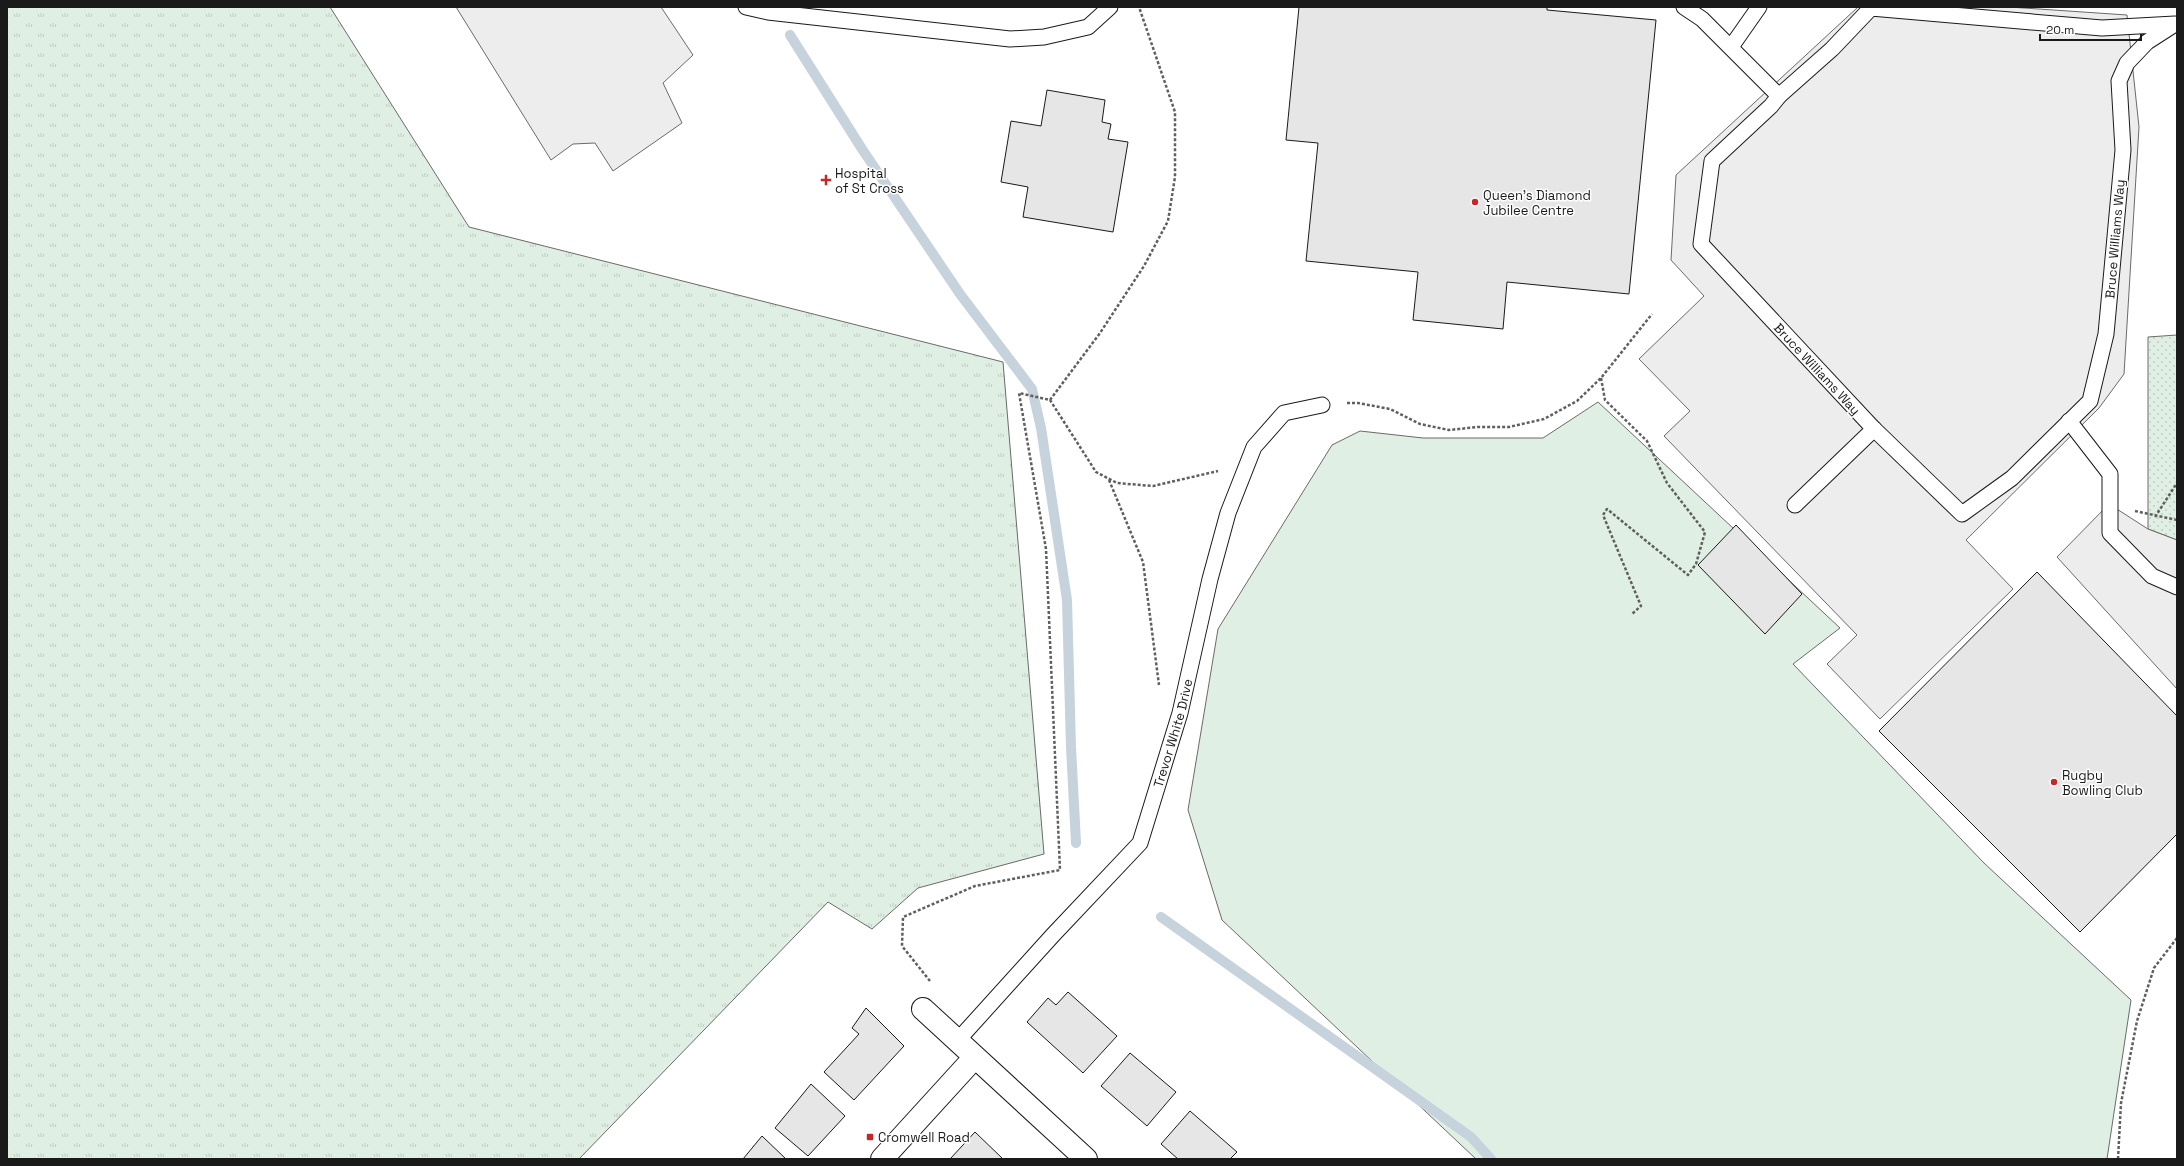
<svg xmlns="http://www.w3.org/2000/svg" width="2184" height="1166" font-family="'Space Grotesk',sans-serif">
  <style>
    .grass { fill: url(#grass-tufts); stroke: #6a6a6a }
    .park { fill: url(#park-dots); stroke: #6a6a6a }
    .pitch { fill: #e0efe3; stroke: #6a6a6a }
    .parking { fill: #ededed; stroke: #6a6a6a }
    .lines { fill: none; stroke-linecap: round; stroke-linejoin: round }
    .stream { stroke: #c6d2dc; stroke-width: 10 }
    .building { fill: #e6e6e6; stroke: #1a1a1a }
    .service-casing { stroke: #1a1a1a; stroke-width: 17 }
    .minor-casing { stroke: #1a1a1a; stroke-width: 24 }
    .path { stroke: #5f5f5f; stroke-width: 2.5; stroke-dasharray: 3 2; stroke-linecap: butt }
    .service { stroke: #fff; stroke-width: 15 }
    .minor { stroke: #fff; stroke-width: 22 }
    .poi-dot { fill: #c62828; stroke: #fff; stroke-width: 1.5 }
    .labels { text-anchor: middle; dominant-baseline: central; stroke-width: 3; stroke-linejoin: round; paint-order: stroke }
    .poi-label { font-size: 13px; fill: #1a1a1a; stroke: #fff; text-anchor: start }
    .street-label { font-size: 13px; fill: #1a1a1a; stroke: #fff }
  </style>
  <defs>
    <pattern id="grass-tufts" width="24" height="20" patternUnits="userSpaceOnUse"><rect width="24" height="20" fill="#e0efe3"/><path d="M3 7l-1-3M5 7V3M7 7l1-3M15 17l-1-3M17 17v-4M19 17l1-3" fill="none" stroke="#c0ccc2"/></pattern>
    <pattern id="park-dots" width="8" height="8" patternUnits="userSpaceOnUse"><rect width="8" height="8" fill="#e0efe3"/><path d="M2 2h.1M6 6h.1" fill="none" stroke="#c0ccc2" stroke-width="1.8" stroke-linecap="round"/></pattern>
  </defs>
  <rect width="100%" height="100%" fill="#fff"/>
  <path class="grass" d="M7 7H330L469 227 1003 362 1044 854 918 888 872 929 828 902 579 1159H7Z"/>
  <path class="park" d="M2177 335V540L2148 529V337Z"/>
  <path class="pitch" d="M1598 402 1840 628 1793 664 1984 863 2131 1000 2107 1159H1476L1222 920 1188 810 1218 629 1332 445 1360 431 1423 438H1543Z"/>
  <path class="parking" d="M456 7H661L693 55 663 83 682 123 613 171 595 143 573 144 551 160Z
    M1858 7H2009L2127 15 2139 127 2124 374 2099 408 1966 540 2013 589 1880 719 1827 664 1857 635 1664 436 1690 411 1639 359 1704 296 1671 260 1676 175Z
    M2109 504 2148 529 2177 540V689L2057 557Z"/>
  <g class="lines">
    <path class="stream" d="M790 35 862 149 960 294 1032 389 1041 428 1067 600 1071 747 1076 843
      M1161 917 1471 1137 1491 1159"/>
  </g>
  <path class="building" d="M1299 7H1547V10L1656 20 1629 294 1507 282 1503 329 1413 320 1418 272 1306 261 1318 143 1286 140Z
    M1047 90 1105 100 1102 122 1111 124 1108 139 1128 142 1113 232 1023 217 1028 187 1001 182 1011 121 1041 126Z
    M1736 525 1802 594 1765 634 1698 565Z
    M2037 572 2177 716V834L2080 932 1879 731Z
    M1068 992 1117 1036 1083 1073 1027 1022 1048 998 1056 1005Z
    M866 1008 904 1046 854 1100 824 1072 859 1034 852 1028Z
    M1130 1053 1176 1092 1147 1126 1101 1086Z
    M811 1084 845 1116 808 1156 775 1128Z
    M1190 1111 1237 1152 1230 1159H1178L1161 1144Z
    M975 1132 1003 1159H950Z
    M762 1136 786 1159H743Z"/>
  <g class="lines">
    <defs>
      <g id="service">
        <path d="M746 7 768 12 1010 39 1044 37 1088 27 1110 7"/>
        <path d="M1684 7 1702 19 1779 96"/>
        <path d="M1871 8 2102 28 2175 24 2147 42 2127 63 2119 81 2123 150 2116 226 2106 334 2090 401 2012 478 1962 514 1874 429 1701 244 1712 161 1771 106 1779 96 1832 49Z"/>
        <path d="M1731 47 1759 7"/>
        <path d="M2069 421 2110 474V533L2152 576 2177 587"/>
        <path d="M1795 505 1874 429"/>
        <path id="s1" d="M958 1040 1053 935 1140 843 1180 713 1210 579 1228 513 1254 447 1284 413 1322 405"/>
      </g>
      <path id="minor" d="M923 1009 1086 1159
        M882 1159 975 1057"/>
    </defs>
    <use href="#service" class="service-casing"/>
    <use href="#minor" class="minor-casing"/>
    <path class="path" d="M1601 378 1605 400 1647 441 1667 483 1705 532 1696 564 1688 575 1607 509 1603 515 1641 606 1632 614
      M1050 400 1100 333 1144 266 1168 221 1175 177V112L1139 7
      M1347 403H1358L1390 409 1420 424 1449 430 1478 427H1509L1544 419 1577 401 1601 378 1652 314
      M1109 480 1143 562 1159 685
      M2135 511 2177 520
      M2155 517 2177 483
      M930 981 902 946 903 917 975 886 1060 870 1046 549 1019 393 1050 400 1096 472 1117 483 1153 486 1218 471
      M2118 1159 2121 1103 2137 1021 2154 968 2177 938"/>
    <use href="#service" class="service"/>
    <use href="#minor" class="minor"/>
  </g>
  <g class="poi-dot">
    <path d="M824 174h4v4h4v4h-4v4h-4v-4h-4v-4h4z"/>
    <circle cx="1475" cy="202" r="4"/>
    <circle cx="2054" cy="782" r="4"/>
    <rect x="866" y="1133" width="8" height="8" rx="2"/>
  </g>
  <g class="labels">
    <g class="poi-label">
      <text x="835" y="173">Hospital<tspan x="835" dy="15">of St Cross</tspan></text>
      <text x="1483" y="195">Queen's Diamond<tspan x="1483" dy="15">Jubilee Centre</tspan></text>
      <text x="2062" y="775">Rugby<tspan x="2062" dy="15">Bowling Club</tspan></text>
      <text x="878" y="1137">Cromwell Road</text>
    </g>
    <g class="street-label">
      <text transform="translate(2115 239) rotate(-85)">Bruce Williams Way</text>
      <text transform="translate(1817 369) rotate(47)">Bruce Williams Way</text>
      <text stroke="none"><textPath href="#s1" startOffset="383">Trevor White Drive</textPath></text>
    </g>
  </g>
  <rect width="2184" height="1166" fill="none" stroke="#1a1a1a" stroke-width="16"/>
  <path d="M2040 34v6h101v-6" fill="none" stroke="#1a1a1a" stroke-width="2"/>
  <text x="2046" y="34" font-size="12" fill="#1a1a1a" stroke="#ffffff" stroke-width="3" paint-order="stroke">20 m</text>
</svg>
